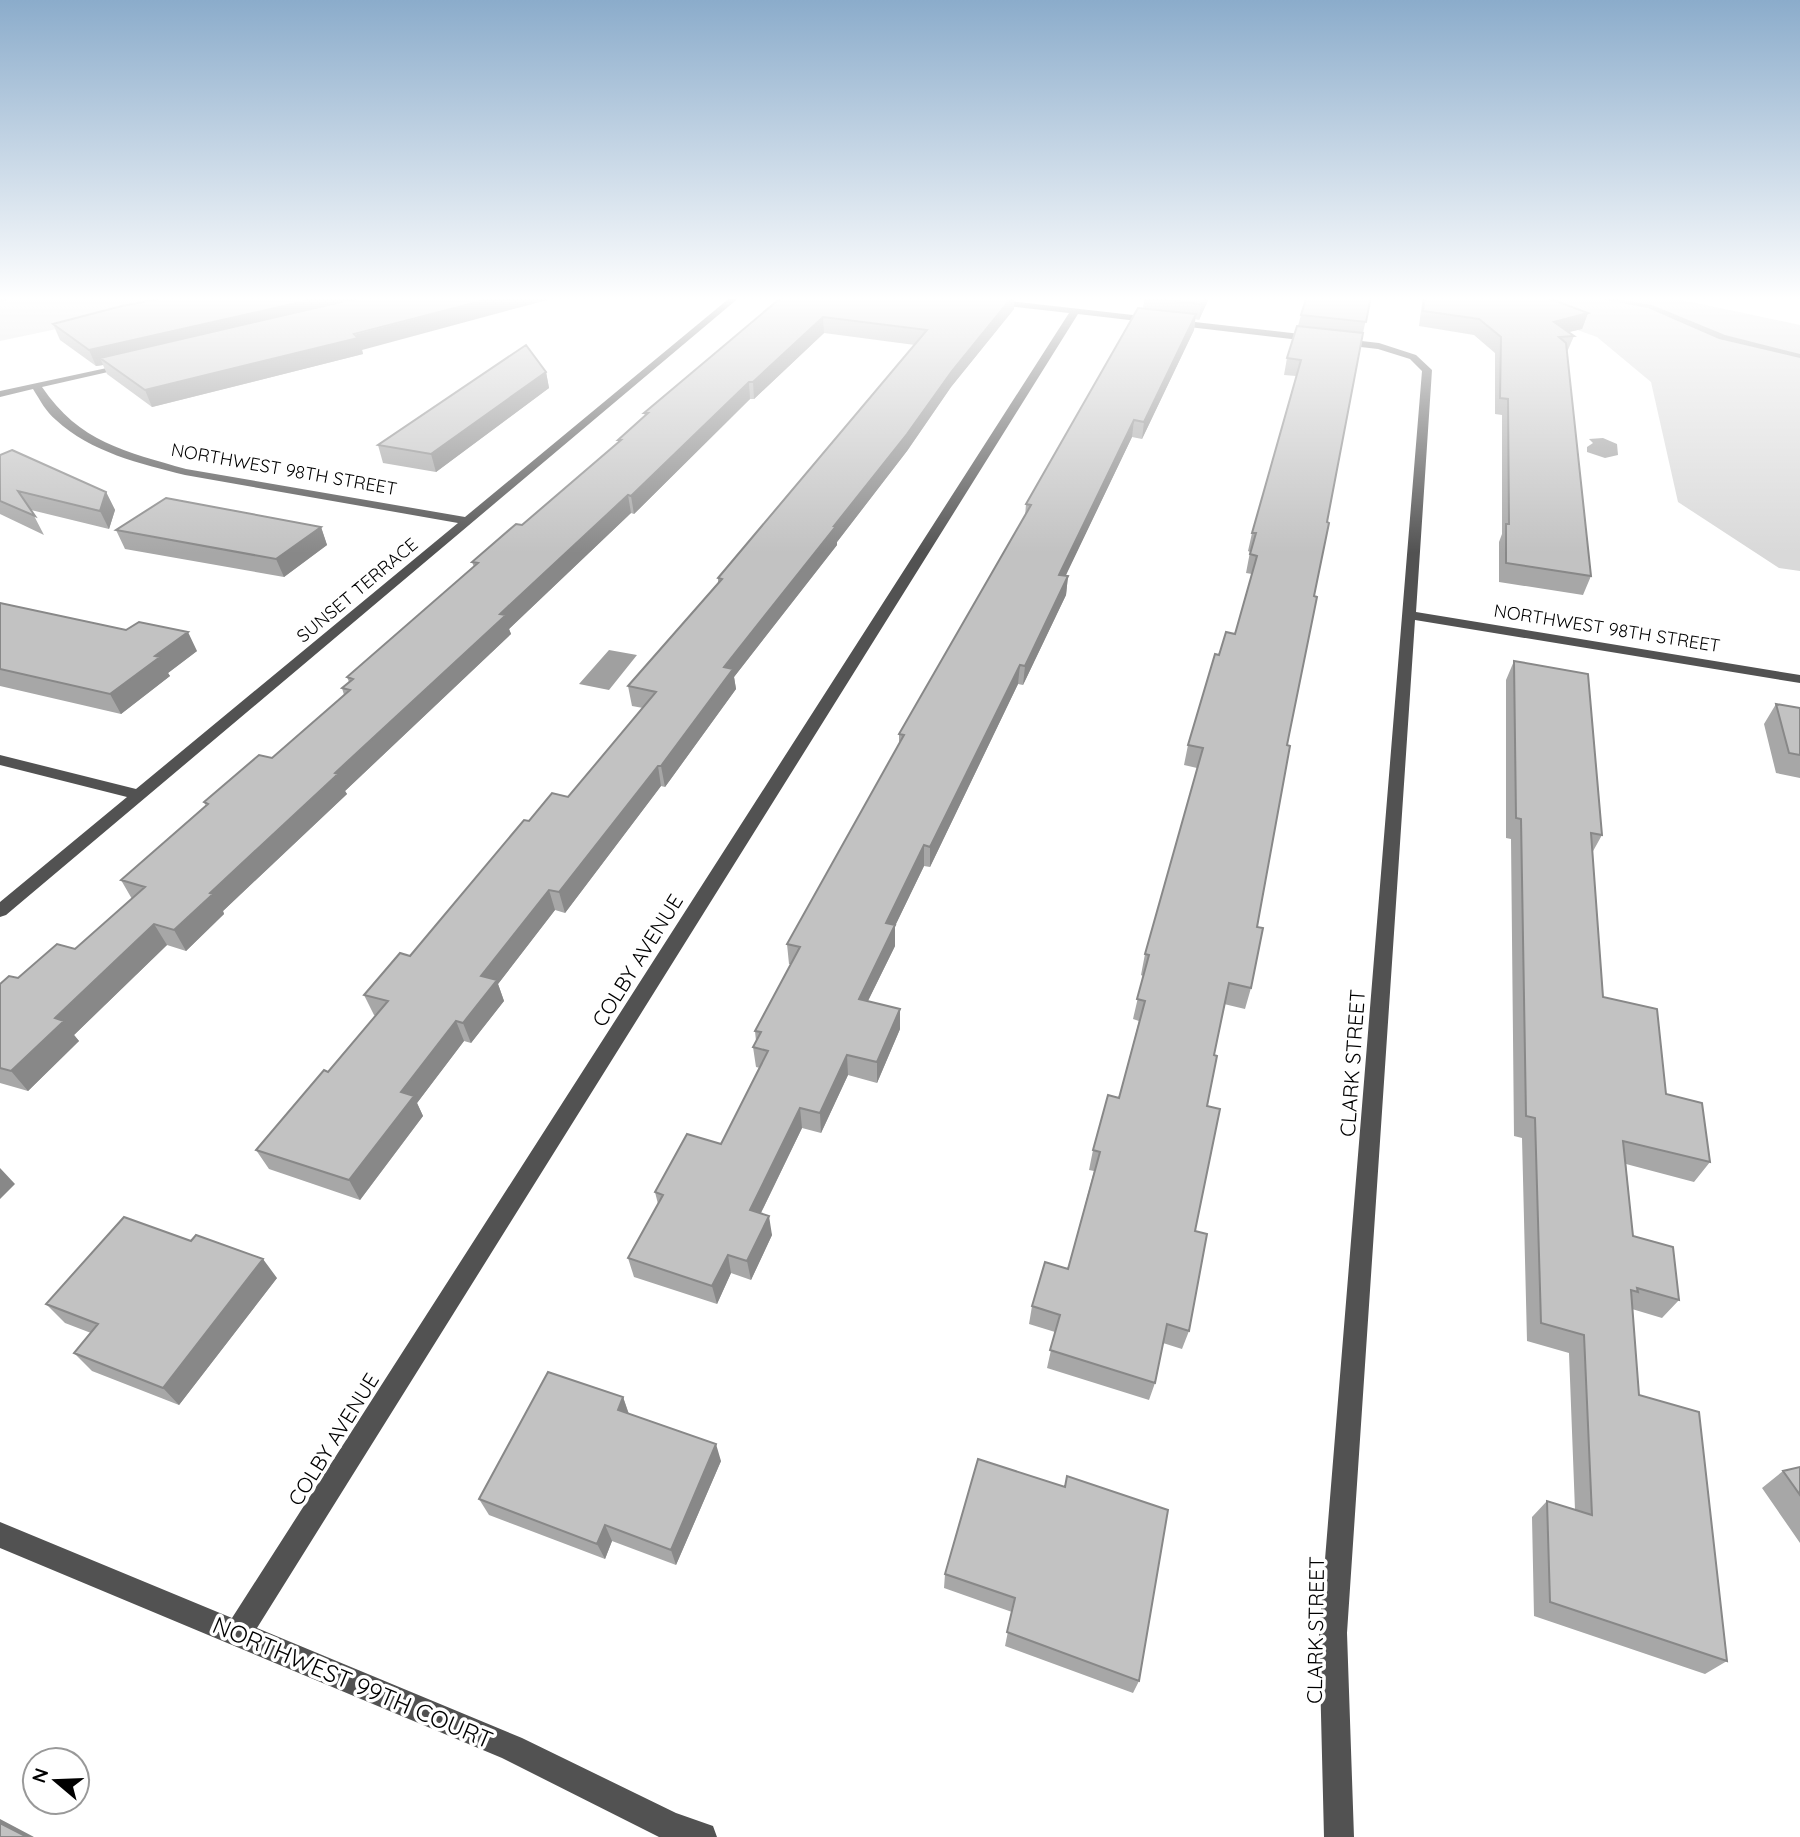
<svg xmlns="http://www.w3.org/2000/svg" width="1800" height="1837" font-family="Quicksand,sans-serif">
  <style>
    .green { fill: #d9d9d9 }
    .water { fill: #a0a0a0 }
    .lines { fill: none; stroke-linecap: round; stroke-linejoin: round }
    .stream { fill: #a0a0a0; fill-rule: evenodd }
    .minor { fill: #525252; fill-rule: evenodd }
    .wall { fill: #a7a7a7 }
    .shaded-wall { fill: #888 }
    .building { fill: #c2c2c2; stroke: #888; stroke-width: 2 }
    .labels { text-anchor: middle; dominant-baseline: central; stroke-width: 7; stroke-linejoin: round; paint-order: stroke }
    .far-street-label { font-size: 18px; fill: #000; stroke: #fff }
    .street-label { font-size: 21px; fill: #000; stroke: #fff }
    .near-street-label { font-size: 24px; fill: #000; stroke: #fff }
  </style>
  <rect width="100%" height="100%" fill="#fff"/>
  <path class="green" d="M0 296H212L0 341Z
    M1445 296H1663L1800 325V571L1779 568 1678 502 1651 382 1597 337 1530 313Z"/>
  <path class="water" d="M1603 438 1617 444 1618 455 1605 458 1587 452V447L1593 443 1589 439Z
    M609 650 637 655 609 690 579 684Z"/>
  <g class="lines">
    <path class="stream" d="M11 296H23L0 302V298Z
      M1584 296H1599L1652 305 1725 335 1800 354V358L1719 339 1648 308Z"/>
    <path class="minor" d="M732 296H741L6 915 0 917V902L127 797 0 765V755L136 789 458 523 185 475C141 464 90 452 56 420 46 412 40 400 33 389L0 397V391L130 363V367L42 387C79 442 126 452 186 469L465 517Z
      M941 296H966L1379 343 1416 355 1432 370 1416 612 1800 675V683L1415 620 1347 1633 1354 1837H1324L1319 1633 1422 371 1410 359 1378 349 1078 314 257 1628 522 1738 676 1813 713 1826 717 1837H659L502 1758 0 1548V1522L232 1618 1069 313 945 299Z"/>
  </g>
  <path class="wall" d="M783 296H1024L1021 300 1014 299V309L951 387 907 451 837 542V545L734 677 736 689 665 787 661 786 565 913 555 910 498 984 504 1001 471 1043 464 1041 417 1103 423 1116 360 1200 269 1169 256 1150 328 1072 376 1016 374 1015 364 995 410 956 529 821 568 797 643 708 632 706 628 686 718 583V578L915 345 824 333 754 399H750L634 514 631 513 509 629 511 634 345 791 347 794 223 911 224 914 186 951 167 945 74 1035 79 1041 28 1091 0 1083V984L18 978 75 949 132 899 121 880 206 806 204 802 272 758 344 695 342 688 349 682 347 677 474 567 472 562 522 525 618 443V440L645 416 644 413Z
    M1145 296H1210L1199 320 1195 319 1194 330 1142 439 1132 437 1065 576H1068L1066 595 1023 685 1018 684 930 867 924 866 895 926V946L868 1001 900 1029 877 1083 848 1075 821 1133 802 1128 761 1213 772 1235 751 1280 731 1273 717 1304 634 1277 628 1258 658 1204 655 1192 721 1144 760 1068 756 1067 753 1047 756 1041 755 1031 791 964H789L787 944 899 744V734L1025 517 1026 504 1143 308Z
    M1371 296 1363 333 1327 522 1287 745 1257 927 1251 988 1245 1009 1224 1004 1214 1055 1207 1106 1195 1231 1189 1331 1182 1349 1163 1343 1155 1383 1149 1400 1047 1368 1055 1332 1029 1324 1032 1306 1068 1269 1094 1171 1089 1170 1093 1150 1119 1098 1139 1021 1133 1019 1143 976 1141 975 1145 954 1197 768 1184 765 1188 745 1219 655 1235 634 1252 574 1246 573 1250 552 1248 551 1252 533 1296 376 1284 375 1287 358 1298 326 1301 315Z
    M1423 296H1543L1588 313 1582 329 1568 332 1574 336 1567 352 1591 576 1583 595 1499 582V542L1502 534V415L1495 414V353L1474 335 1419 326Z
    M53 324 362 350 363 354 152 407 107 374 103 365 96 366 60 340Z
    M546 372 549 388 436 472 383 463 378 445Z
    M0 455 106 492 115 510 109 529 31 510 44 535 0 514Z
    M321 527 327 545 284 577 125 549 116 530Z
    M0 603 197 651 168 673 170 676 121 714 0 686Z
    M1514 661 1602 835 1592 853 1603 997 1710 1162 1694 1182 1626 1164 1633 1236 1679 1300 1662 1318 1632 1309 1639 1395 1727 1661 1705 1674 1534 1616 1532 1517 1547 1501 1575 1510 1569 1353 1527 1341 1522 1138 1514 1136 1511 839 1506 838V680Z
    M1776 704 1800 708V778L1776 773 1764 724Z
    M277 1278 179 1405 92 1371 74 1353 91 1333 65 1323 46 1304Z
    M623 1397 629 1414 721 1461 676 1565 612 1541 605 1559 489 1515 479 1499Z
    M1800 1467V1543L1762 1488 1783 1471Z
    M1065 1487 1139 1681 1133 1693 1005 1646 1012 1612 944 1588 945 1574Z"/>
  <path class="shaded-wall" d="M328 296H399L100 358 103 365 96 366 89 350Z
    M501 296H562L362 350 363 354 152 407 145 390Z
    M1013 296H1014V309L951 387 907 451 837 542V545L734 677 736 689 665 787 661 766 724 667 834 526 952 371Z
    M1205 296H1210L1199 320 1201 304Z
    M1588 313 1582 329 1548 337 1554 322Z
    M1196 314 1194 330 1142 439 1144 422Z
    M823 317 824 333 754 399 753 382Z
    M546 372 549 388 436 472 431 454Z
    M749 382 750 399 634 514 631 496Z
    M1134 420 1132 437 1057 594 1059 575Z
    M106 492 115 510 109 529 100 511Z
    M628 495 631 513 509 629 511 634 345 791 347 794 223 911 224 914 186 951 174 930 210 893 500 614Z
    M321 527 327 545 284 577 276 559Z
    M1068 576 1066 595 1023 685 1025 666Z
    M188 632 197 651 168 673 170 676 121 714 110 694 155 656Z
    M1020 665 1018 684 930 867V847Z
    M658 766 661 786 565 913 559 892Z
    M924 845V866L895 926V946L859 1019V999L886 923Z
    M549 890 555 910 498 984 504 1001 471 1043 463 1023 481 976Z
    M154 924 167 945 74 1035 79 1041 28 1091 11 1071 55 1018Z
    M900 1009V1029L877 1083V1062Z
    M456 1021 464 1041 417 1103 423 1116 360 1200 349 1180 401 1092Z
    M847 1055 848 1075 821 1133 820 1113Z
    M800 1108 802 1128 753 1229 750 1210Z
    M0 1168 15 1184 0 1199Z
    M769 1216 772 1235 751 1280 747 1261Z
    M728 1255 731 1273 717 1304 712 1286Z
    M263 1259 277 1278 179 1405 163 1388Z
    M623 1397 629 1415 618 1410Z
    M716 1444 721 1461 676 1565 671 1550Z
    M605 1525 612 1541 605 1559 597 1544Z
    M0 1819 34 1837H27L0 1823Z"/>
  <path class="building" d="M173 296H328L89 350 53 324 122 306Z
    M367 296H501L354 334 358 338 145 390 100 358Z
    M783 296H1013L952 371 907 434 834 526H836L724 667 733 669 661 766H658L559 892 549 890 481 976 497 980 463 1023 456 1021 401 1092 414 1096 349 1180 256 1150 324 1070 328 1072 388 1001 364 995 400 953 410 956 524 820 529 821 552 793 568 797 656 692 628 686 722 579 718 578 927 330 823 317 753 382H749L631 496 628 495 500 614 506 615 335 773 338 774 210 893 213 894 174 930 154 924 55 1018 64 1021 11 1071 0 1068V984L9 976 18 978 57 944 75 949 145 887 121 880 208 804 204 802 259 755 272 758 350 690 342 688 353 679 347 677 478 563 472 562 516 524 522 525 621 440H618L648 413H644Z
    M1145 296H1205L1201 304 1144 298Z
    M1307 296H1371L1366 322 1301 315Z
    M1425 296H1543L1588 313 1554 322 1574 336 1559 337 1566 343 1591 576 1506 563V524H1509L1508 399 1500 398 1501 337 1479 319 1423 311Z
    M1138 308 1196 314 1144 422 1134 420 1059 575 1068 576 1025 666 1020 665 930 847 924 845 886 923 895 925 859 999 900 1009 877 1062 847 1055 820 1113 800 1108 750 1210 769 1216 747 1261 728 1255 712 1286 628 1258 663 1195 655 1192 687 1134 721 1144 768 1051 753 1047 761 1032 755 1031 800 947 787 944 904 735 899 734 1031 505 1026 504Z
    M1297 326 1363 333 1327 522 1329 523 1314 596 1317 597 1287 745 1290 746 1257 927 1263 928 1251 988 1229 983 1214 1055 1217 1056 1207 1106 1220 1109 1195 1231 1207 1234 1189 1331 1167 1324 1155 1383 1050 1350 1060 1315 1032 1306 1045 1262 1068 1269 1100 1152 1093 1150 1108 1095 1119 1098 1145 1001 1137 999 1149 955 1145 954 1203 748 1188 745 1215 654 1219 655 1226 632 1235 634 1257 556 1250 554 1256 533H1252L1301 360 1287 358Z
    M526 345 546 372 431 454 378 445Z
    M12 450 106 492 100 511 18 491 35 516 0 501V455Z
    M166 498 321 527 276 559 116 530Z
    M0 603 126 630 139 622 188 632 155 656 160 657 110 694 0 669Z
    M1514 661 1588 674 1602 835 1591 833 1603 997 1657 1009 1666 1094 1702 1103 1710 1162 1623 1141 1633 1236 1673 1247 1679 1300 1637 1288 1638 1292 1631 1290 1639 1395 1699 1412 1727 1661 1550 1602 1547 1501 1592 1515 1584 1335 1541 1323 1535 1118 1526 1116 1521 819 1516 818Z
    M1776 704 1800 708V755L1789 753Z
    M124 1217 191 1241 196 1235 263 1259 163 1388 74 1353 98 1324 46 1304Z
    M548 1372 623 1397 618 1410 716 1444 671 1550 605 1525 597 1544 479 1499Z
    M978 1459 1065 1487 1067 1476 1168 1510 1139 1681 1007 1632 1015 1598 945 1574Z
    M1800 1467V1495L1783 1471Z
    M0 1823 27 1837H0Z"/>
  <linearGradient id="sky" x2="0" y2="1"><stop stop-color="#8baccb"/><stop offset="0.54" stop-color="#fff"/><stop offset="1" stop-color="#fff" stop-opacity="0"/></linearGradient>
  <rect width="1800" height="553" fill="url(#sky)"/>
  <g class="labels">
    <g class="far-street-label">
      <text transform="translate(284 469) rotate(10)">NORTHWEST 98TH STREET</text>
      <text transform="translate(357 590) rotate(-40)">SUNSET TERRACE</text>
      <text transform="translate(1607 628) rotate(9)">NORTHWEST 98TH STREET</text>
    </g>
    <g class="street-label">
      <text transform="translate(637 960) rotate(-58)">COLBY AVENUE</text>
      <text transform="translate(1352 1063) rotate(-86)">CLARK STREET</text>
      <text transform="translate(333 1439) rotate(-58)">COLBY AVENUE</text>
      <text transform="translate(1315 1630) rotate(-89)">CLARK STREET</text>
    </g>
    <g class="near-street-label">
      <text transform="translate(353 1682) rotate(23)">NORTHWEST 99TH COURT</text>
    </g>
  </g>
  <g transform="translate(56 1781) rotate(289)"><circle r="33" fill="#ffffff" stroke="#999999" stroke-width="2"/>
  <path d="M0-5L12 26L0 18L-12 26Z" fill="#000000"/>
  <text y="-10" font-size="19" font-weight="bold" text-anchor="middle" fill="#000000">N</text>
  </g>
</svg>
